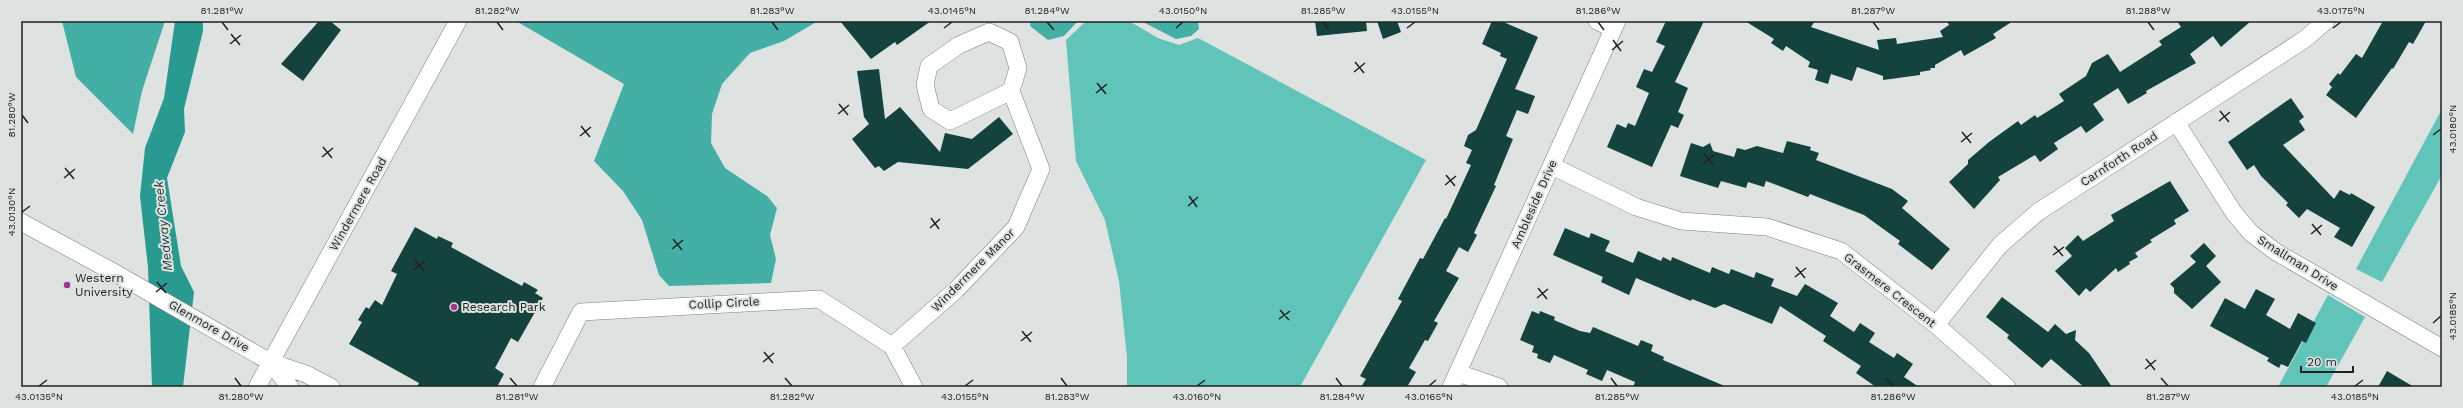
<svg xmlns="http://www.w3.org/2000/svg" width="2463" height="408" font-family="'Work Sans',sans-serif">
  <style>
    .green { fill: #60c4b9 }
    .forest { fill: #44b0a5 }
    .water { fill: #289a8f }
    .building { fill: #14423d }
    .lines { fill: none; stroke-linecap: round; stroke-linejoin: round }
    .minor-casing { stroke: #7b7f7f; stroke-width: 18 }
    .minor { stroke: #fff; stroke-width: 17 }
    .ticks { fill: none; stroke: #202121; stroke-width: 1.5 }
    .poi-dot { fill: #a53491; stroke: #dee2e1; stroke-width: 1.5 }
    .labels { text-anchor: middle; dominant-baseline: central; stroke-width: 4; stroke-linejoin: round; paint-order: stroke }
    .street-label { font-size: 12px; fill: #202121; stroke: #dee2e1 }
    .poi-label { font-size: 12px; fill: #202121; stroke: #dee2e1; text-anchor: start }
    .water-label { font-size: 13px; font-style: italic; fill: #1d3532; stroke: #dee2e1 }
    .neatline { fill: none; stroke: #202121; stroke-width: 1.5 }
    .ticks-label { font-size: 10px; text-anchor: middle; fill: #202121 }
  </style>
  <rect width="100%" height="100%" fill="#dee2e1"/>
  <path class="green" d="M1086 21H1129L1158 38 1179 45 1198 38 1426 160 1300 387H1127V357L1119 281 1105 220 1076 161 1066 40Z
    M2442 109V175L2382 282 2356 269Z
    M2328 295 2365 317 2326 387H2278Z"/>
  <path class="forest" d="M62 21H165L142 91 133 134 76 77Z
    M516 21H818L784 41 750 53 722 84 712 114 711 143 725 168 767 196 777 208 770 235 776 259 771 283 669 286 659 275 642 220 623 191 594 161 624 84Z
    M1031 21H1078L1064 36 1048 40 1030 26Z
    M1141 21H1198L1199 29 1191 36 1176 39Z"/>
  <path class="water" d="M175 21H203V31L184 109 185 132 167 178 181 266 194 292 183 387H152L148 267 140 196 145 148 164 98Z"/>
  <path class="building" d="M319 21H330L341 30 303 81 281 64Z
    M840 21H931L897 45 895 42 871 59Z
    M1315 21H1366L1367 31 1317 36Z
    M1377 21H1397L1401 32 1383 39Z
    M1492 21H1501L1538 37 1515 89 1535 96 1528 114 1517 110 1506 136 1513 139 1494 185 1496 186 1474 233 1477 235 1468 252 1459 247 1446 271 1459 278 1434 321 1438 323 1428 341 1425 340 1409 368 1416 372 1407 387H1361L1366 379 1360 376 1402 301 1398 299 1420 258 1423 259 1445 218 1446 219 1471 165 1466 163 1472 150 1464 146 1468 135 1476 130 1507 59 1500 56 1501 53 1482 44Z
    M1666 21H1704L1675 82 1688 88 1678 112 1684 115 1678 128 1671 125 1652 167 1607 147 1617 124 1626 128 1628 123 1635 126 1649 93 1636 87 1644 69 1652 72 1665 46 1656 42Z
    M1745 21H1815L1811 27 1879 50 1877 40 1896 38 1897 44 1943 37 1940 31 1949 25 1947 21H2013L1993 34 1996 38 1964 56 1961 50 1935 65V68H1930L1931 70 1920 72V75L1883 80V76L1857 67 1852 81 1831 74 1828 84 1815 80 1818 70 1808 67 1810 62 1786 46 1783 51 1771 43 1774 39Z
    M2177 21H2251L2221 47 2213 36 2190 54 2196 63 2146 91 2147 93 2128 104 2118 88 2093 104 2104 120 2086 133 2081 126 2054 143 2058 149 2040 162 2035 155 1998 177 2000 180 1974 209 1949 182 1968 164V160L1989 142 2018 121 2021 125 2035 115 2037 118 2064 101 2059 94 2086 76 2092 63 2108 54 2120 72 2162 45 2159 41 2181 27Z
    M2383 21H2426L2413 44 2409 42 2393 69 2392 68 2356 118 2326 95 2332 87 2329 84 2338 73 2340 75 2356 54 2362 58Z
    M879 69 885 119 900 107 940 152 945 133 972 139 999 117 1013 134 968 169 898 162 884 171 879 166 875 168 852 139 869 124 864 117 857 71Z
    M2291 98 2304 117 2299 121 2305 130 2283 145 2334 199 2340 190 2350 195 2351 193 2375 207 2352 247 2334 237 2340 228 2307 209 2299 218 2286 205 2288 203 2261 176 2254 165 2247 170 2228 142Z
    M1787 141 1811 147 1810 150 1819 153 1816 160 1892 189 1908 201 1902 208 1950 249 1932 270 1898 244 1900 241 1864 215 1810 194 1808 197 1766 181 1764 187 1748 182 1746 188 1721 181 1718 188 1680 176 1691 143 1703 147 1710 143 1713 151 1734 157 1737 148 1745 150 1757 146 1783 153Z
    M2170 181 2189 211 2174 220 2176 224 2150 240 2152 242 2135 253 2138 257 2129 262 2130 264 2118 272 2116 268 2090 292 2086 288 2079 296 2055 271 2072 256 2065 248 2078 235 2083 241 2114 221 2111 215Z
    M415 227 437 239 438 236 453 243 451 247 522 286 524 282 538 290 535 293 543 298 518 342 511 338 495 368 504 374 497 387H417L419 383 349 344 362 322 358 320 366 307 369 309 375 300 382 305 397 274 391 271Z
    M1565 228 1589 238 1591 233 1610 241 1605 251 1633 263 1638 251 1661 261 1663 257 1671 261 1672 257 1710 273 1712 267 1729 274 1731 269 1754 278 1756 272 1774 279 1771 286 1797 296 1805 284 1838 303 1830 316 1854 332 1860 323 1875 333 1869 342 1894 358 1897 353 1913 364 1904 377 1919 387H1876L1856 373 1861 366 1823 341 1826 336 1780 306 1772 324 1724 304 1715 308 1692 299 1691 301 1636 278 1629 295 1601 282 1603 277 1553 255Z
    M2204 243 2216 256 2206 266 2221 282 2192 309 2174 293V288L2170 284 2196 262 2190 256Z
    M2256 289 2275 299 2266 315 2290 329 2298 313 2316 323 2306 343 2302 341 2288 367 2281 364 2279 368 2267 361 2269 358 2210 326 2225 298 2245 309Z
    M2002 297 2048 332 2055 324 2066 334 2076 330 2075 340 2089 353 2112 387H2084L2051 359 2042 368 2007 338 2009 335 1986 317Z
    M1532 311 1539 314 1540 311 1555 317 1554 320 1580 331 1590 333 1593 327 1638 346 1641 340 1653 345 1651 351 1664 357 1663 360 1727 387H1633L1635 382 1607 370 1602 381 1586 374 1588 370 1554 355 1550 363 1537 358 1538 354 1532 352 1534 346 1520 340Z
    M2387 371 2414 387H2378Z"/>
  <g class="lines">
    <defs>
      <path id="minor" d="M1597 21 1613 29
        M2176 122 2234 213 2251 233 2276 252 2442 348
        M1552 166 1636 207 1681 221 1767 227 1841 251 1936 325 2007 387
        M21 222 117 274 270 362 306 374 331 387
        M1936 325 2000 245 2038 212 2305 39 2326 21
        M892 346 956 290 1016 227 1041 169 1011 91 1018 68 1010 42 989 32 959 45 929 66 925 85 931 109 950 121 1011 91
        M270 362 290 387
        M1458 373 1499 387
        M257 387 458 21
        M542 387 581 312 819 299 892 346 914 387
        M1451 387 1617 21"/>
    </defs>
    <use href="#minor" class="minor-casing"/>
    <use href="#minor" class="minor"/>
  </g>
  <path class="ticks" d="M222 22 228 30M497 22 503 30M772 22 778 30M1047 22 1054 30M1323 22 1329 30M1598 22 1604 30M1873 22 1879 30M2148 22 2154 30M944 28 952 22M1176 28 1183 22M1407 28 1415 22M2333 28 2341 22M231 34 240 45M1613 40 1621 51M230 44 241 35M1612 50 1623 41M1355 62 1364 73M1354 72 1365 63M1097 83 1106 94M1096 93 1107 84M839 104 848 115M2220 111 2229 122M838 114 849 105M22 115 28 123M2219 121 2230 112M581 126 590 137M1962 132 1971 143M2433 135 2441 129M580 136 591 127M1961 142 1972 133M323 147 332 158M1704 154 1713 165M322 157 333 148M1703 164 1714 155M65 168 74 179M1446 175 1455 186M64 178 75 169M1445 185 1456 176M1189 196 1197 207M1188 206 1198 197M22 212 30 206M931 218 939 229M2312 224 2321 235M930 228 940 219M2311 234 2322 225M673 239 682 250M2054 246 2063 256M672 249 683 240M2053 255 2064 247M415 260 424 271M1796 267 1805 278M414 270 425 261M1795 277 1806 268M157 282 166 293M1538 288 1547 299M156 292 167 283M1537 298 1548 289M1280 310 1289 320M1279 319 1290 311M2433 323 2441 316M1022 331 1031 342M1021 341 1032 332M764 352 773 363M2146 359 2155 370M763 362 774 353M2145 369 2156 360M235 378 241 386M510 378 517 386M785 378 792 386M1061 378 1067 386M1336 378 1342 386M1611 378 1617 386M1886 378 1893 386M2161 378 2168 386M39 386 47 380M965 386 973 380M1197 386 1205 380M1429 386 1436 380M2355 386 2363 380"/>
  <g class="poi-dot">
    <circle cx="67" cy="285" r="4"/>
    <circle cx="454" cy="307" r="4"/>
  </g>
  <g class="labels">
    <g class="street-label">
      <text transform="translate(2119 159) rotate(-33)">Carnforth Road</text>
      <text transform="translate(358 204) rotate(-61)">Windermere Road</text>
      <text transform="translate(1534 204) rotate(-66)">Ambleside Drive</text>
      <text transform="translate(2298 263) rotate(32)">Smallman Drive</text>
      <text transform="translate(973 270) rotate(-45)">Windermere Manor</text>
      <text transform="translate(1890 290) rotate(38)">Grasmere Crescent</text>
      <text transform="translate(724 303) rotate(-3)">Collip Circle</text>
      <text transform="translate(209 326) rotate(30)">Glenmore Drive</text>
    </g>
    <g class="poi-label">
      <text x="75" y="278">Western<tspan x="75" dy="14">University</tspan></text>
      <text x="462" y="307">Research Park</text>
    </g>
    <g class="water-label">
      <text transform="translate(163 226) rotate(-96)">Medway Creek</text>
    </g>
  </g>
  <rect width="2463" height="408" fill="none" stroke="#dee2e1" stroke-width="44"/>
  <path d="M2301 366v6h52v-6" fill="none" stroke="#202121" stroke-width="2"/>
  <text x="2307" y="366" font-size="12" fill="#202121" stroke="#dee2e1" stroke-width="3" paint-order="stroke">20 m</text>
  <rect x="22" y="22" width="2419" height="364" class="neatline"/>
  <g class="ticks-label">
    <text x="222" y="14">81.281°W</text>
    <text x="497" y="14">81.282°W</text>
    <text x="772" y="14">81.283°W</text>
    <text x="952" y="14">43.0145°N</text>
    <text x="1047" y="14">81.284°W</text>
    <text x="1183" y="14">43.0150°N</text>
    <text x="1323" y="14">81.285°W</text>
    <text x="1415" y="14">43.0155°N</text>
    <text x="1598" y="14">81.286°W</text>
    <text x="1873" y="14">81.287°W</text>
    <text x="2148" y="14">81.288°W</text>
    <text x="2341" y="14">43.0175°N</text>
    <text transform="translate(11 115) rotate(-90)" y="4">81.280°W</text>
    <text transform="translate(2452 129) rotate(-90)" y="4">43.0180°N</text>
    <text transform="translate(11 212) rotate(-90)" y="4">43.0130°N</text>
    <text transform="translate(2452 316) rotate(-90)" y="4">43.0185°N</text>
    <text x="39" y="400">43.0135°N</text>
    <text x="241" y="400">81.280°W</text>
    <text x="517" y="400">81.281°W</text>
    <text x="792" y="400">81.282°W</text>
    <text x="965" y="400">43.0155°N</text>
    <text x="1067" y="400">81.283°W</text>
    <text x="1197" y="400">43.0160°N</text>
    <text x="1342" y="400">81.284°W</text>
    <text x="1429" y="400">43.0165°N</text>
    <text x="1617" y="400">81.285°W</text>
    <text x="1893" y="400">81.286°W</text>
    <text x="2168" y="400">81.287°W</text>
    <text x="2355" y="400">43.0185°N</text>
  </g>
</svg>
